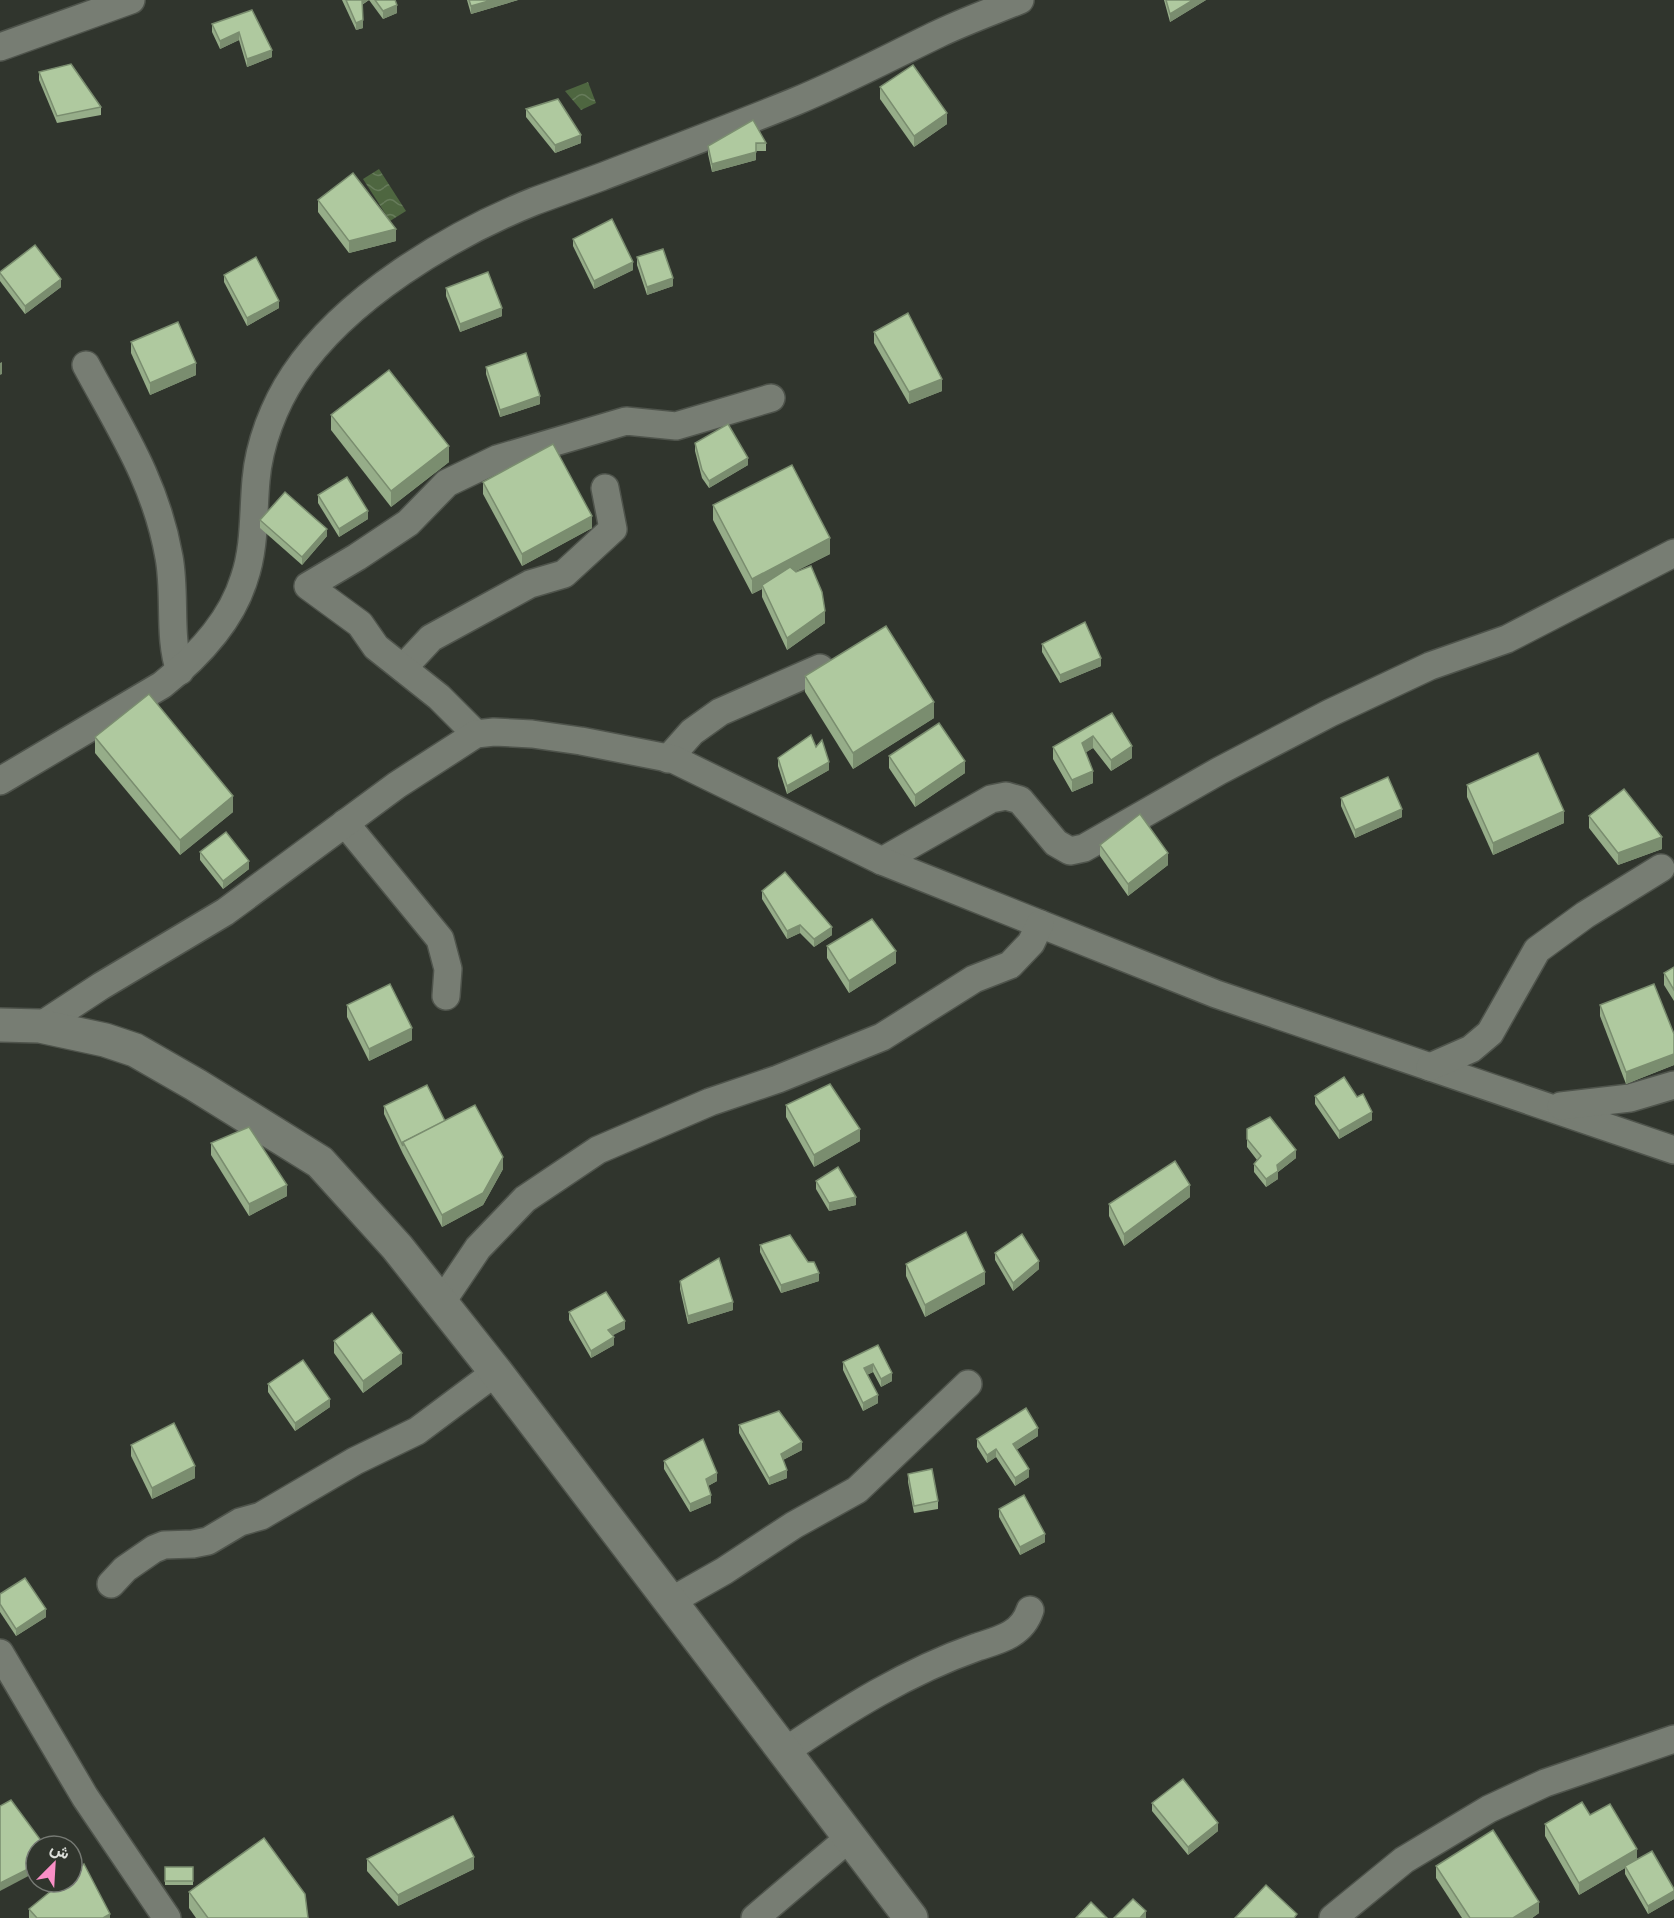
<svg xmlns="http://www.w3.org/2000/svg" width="1674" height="1918" font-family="'Sofia Sans Condensed',Vazirmatn,sans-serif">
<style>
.water{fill:url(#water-waves)}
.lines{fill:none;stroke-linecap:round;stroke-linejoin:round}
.minor-casing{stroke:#4f544c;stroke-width:30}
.tertiary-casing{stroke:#4f544c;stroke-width:36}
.minor{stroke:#777d73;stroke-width:27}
.tertiary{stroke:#777d73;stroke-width:33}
.wall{fill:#96ad89}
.shaded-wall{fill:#7a8d6f}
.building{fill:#afc99f;stroke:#7a8d6f;stroke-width:1.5}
</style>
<defs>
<pattern id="water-waves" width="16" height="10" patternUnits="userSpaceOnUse" patternTransform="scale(1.5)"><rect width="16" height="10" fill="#4e6640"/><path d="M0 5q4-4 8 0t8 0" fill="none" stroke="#677c5b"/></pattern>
</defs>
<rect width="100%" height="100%" fill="#30352d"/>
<!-- water -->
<g class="water">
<path d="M588 82 596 103 581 110 565 91Z"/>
<path d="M379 169 406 211 390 221 363 179Z"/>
</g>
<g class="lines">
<defs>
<g id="minor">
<path d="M0 47 131 0"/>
<path d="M86 365C121 430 156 483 169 557 176 594 168 638 180 671"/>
<path d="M403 668 431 638 530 584 564 574 613 529 605 488"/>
<path d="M476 734 439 697 376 647 360 624 308 586 357 557 408 523 447 483 497 459 626 421 676 426 771 398"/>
<path d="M668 759 692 732 720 712 820 668"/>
<path d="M0 781 162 685C196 658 231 622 244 579 255 548 253 513 256 480 259 444 274 405 294 375 345 298 450 235 535 201 557 193 579 185 601 177 666 152 730 128 794 102 843 82 890 57 938 34 965 21 993 11 1020 0"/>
<path d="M345 823 440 939 448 969 446 996"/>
<path d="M882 861 991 799 1006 796 1020 800 1056 843 1070 851 1084 848 1219 771 1330 713 1430 666 1507 639 1674 553"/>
<path d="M40 1026 101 986 225 912 397 785 476 734 494 732 532 734 581 741 673 759 882 861 1216 994 1674 1150"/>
<path d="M1430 1067 1471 1049 1490 1033 1537 950 1585 915 1661 868"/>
<path d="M1561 1106 1630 1098 1674 1085"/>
<path d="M441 1303 478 1248 525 1199 598 1150 710 1102 778 1079 882 1037 974 979 1010 965 1031 943 1040 924"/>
<path d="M111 1584 125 1569 154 1549 164 1545 193 1544 208 1541 240 1522 261 1516 355 1461 417 1431 496 1372"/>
<path d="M671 1601 724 1571 794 1525 857 1490 968 1384"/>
<path d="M0 1653 85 1797 167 1918"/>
<path d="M784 1752C846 1710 906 1672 977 1647 999 1640 1022 1635 1030 1610"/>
<path d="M755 1918 849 1838"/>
<path d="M1333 1918 1404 1860 1489 1809 1545 1783 1674 1739"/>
</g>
<path id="tertiary" d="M0 1025 40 1026 105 1040 135 1050 196 1085 320 1162 397 1247 496 1372 911 1918"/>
</defs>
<!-- minor casing -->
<use href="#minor" class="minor-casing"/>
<!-- tertiary casing -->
<use href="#tertiary" class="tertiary-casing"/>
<!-- minor -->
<use href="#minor" class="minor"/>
<!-- tertiary -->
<use href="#tertiary" class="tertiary"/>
</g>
<!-- wall -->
<g class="wall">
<path d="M342 0H369L362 5 363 28 356 30Z"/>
<path d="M369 0H395L397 13 383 19Z"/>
<path d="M467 0H518L471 14Z"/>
<path d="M1164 0H1206L1170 22Z"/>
<path d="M252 10 272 57 247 67 239 40 220 49 212 32V24Z"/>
<path d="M39 72 101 107V115L57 123 39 80Z"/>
<path d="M880 87 947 124 914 147 880 99Z"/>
<path d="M526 109 581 143 555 153 526 117Z"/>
<path d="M766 143V151H756V160L712 172 708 154V146Z"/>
<path d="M318 200 396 241 349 253 318 212Z"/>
<path d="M573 239 633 270 594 289 573 246Z"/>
<path d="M637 257 673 286 647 295 637 265Z"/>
<path d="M0 272 61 287 25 314 0 281Z"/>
<path d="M224 275 279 308 247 326 224 282Z"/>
<path d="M446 288 502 316 460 332 446 296Z"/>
<path d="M874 332 942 391 909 404 874 343Z"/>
<path d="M131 342 196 375 150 395 131 353Z"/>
<path d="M486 367 540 404 500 417 486 374Z"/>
<path d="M331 415 449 462 391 507 331 430Z"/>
<path d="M695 443 748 465 709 488 702 478 695 451Z"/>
<path d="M483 482 592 528 522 566 483 494Z"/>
<path d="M318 495 368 519 339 537 318 503Z"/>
<path d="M713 505 830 554 796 571 825 623 787 650 762 597V589L752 594 713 520Z"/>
<path d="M260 520 327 536 302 565 260 528Z"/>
<path d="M1042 644 1101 666 1060 683 1042 652Z"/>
<path d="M805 676 934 718 853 769 805 692Z"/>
<path d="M1112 713 1132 758 1111 771 1093 748 1086 752 1093 783 1072 792 1053 759V747Z"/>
<path d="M95 737 233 812 180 855 95 753Z"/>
<path d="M816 747 829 770 787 794 778 766V758Z"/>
<path d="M889 756 965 773 915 807 889 768Z"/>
<path d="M1467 785 1564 823 1493 855 1467 797Z"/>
<path d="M1341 798 1402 817 1355 838 1341 806Z"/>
<path d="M1589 816 1662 849 1618 865 1589 828Z"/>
<path d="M1100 845 1168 865 1128 896 1100 856Z"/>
<path d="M200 852 249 869 223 889 200 860Z"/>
<path d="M762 891 832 935 814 947 800 933 787 939 762 899Z"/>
<path d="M827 946 896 963 849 993 827 958Z"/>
<path d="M1674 967V1001L1664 985V973Z"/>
<path d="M347 1005 412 1040 369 1061 347 1017Z"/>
<path d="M1600 1005 1674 1034V1065L1626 1084 1600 1016Z"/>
<path d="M1315 1096 1372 1120 1339 1139 1315 1104Z"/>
<path d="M786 1105 860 1141 814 1167 786 1117Z"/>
<path d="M384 1106 445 1121 503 1169 483 1205 442 1227 403 1154 384 1114Z"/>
<path d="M1247 1129 1296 1158 1278 1172V1179L1266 1187 1254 1172V1164L1257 1160 1247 1147Z"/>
<path d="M211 1143 287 1196 249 1216 211 1155Z"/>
<path d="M816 1181 856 1205 829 1211 816 1189Z"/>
<path d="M1190 1197 1124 1246 1109 1216V1204Z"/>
<path d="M760 1245 808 1262 819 1281 781 1293 760 1252Z"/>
<path d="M995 1253 1039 1269 1013 1291 995 1260Z"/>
<path d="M906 1264 985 1284 925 1317 906 1276Z"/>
<path d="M680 1281 733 1310 688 1324 680 1289Z"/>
<path d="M569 1312 625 1329 612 1335 614 1345 591 1358 569 1320Z"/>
<path d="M334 1341 402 1364 363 1393 334 1353Z"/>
<path d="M878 1345 892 1381 881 1387 873 1372 867 1375 878 1403 863 1411 843 1370V1362Z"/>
<path d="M268 1384 330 1407 295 1431 268 1392Z"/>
<path d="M739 1425 802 1450 783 1460 787 1478 769 1485 739 1433Z"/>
<path d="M1038 1436 1016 1450 1029 1477 1015 1486 996 1457 987 1463 977 1447V1439Z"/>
<path d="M131 1445 195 1478 152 1499 131 1456Z"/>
<path d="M664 1461 717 1481 708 1486 711 1503 690 1512 664 1469Z"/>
<path d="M908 1474 938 1501V1509L914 1513 908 1482Z"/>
<path d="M999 1509 1045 1542 1020 1555 999 1517Z"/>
<path d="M0 1594 46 1617 16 1636 0 1612Z"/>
<path d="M1152 1803 1218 1831 1188 1855 1152 1811Z"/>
<path d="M1590 1815 1637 1860 1674 1891V1899L1648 1914 1625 1874V1868L1579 1895 1545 1836V1824Z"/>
<path d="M367 1859 474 1869 398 1906 367 1871Z"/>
<path d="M1436 1866 1539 1913 1532 1918H1462L1436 1878Z"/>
<rect x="165" y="1867" width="28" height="18"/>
<path d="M189 1892 308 1918H196L189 1908Z"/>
<path d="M29 1909 110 1918H29Z"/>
</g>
<!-- shaded-wall -->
<g class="shaded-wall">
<path d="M361 0H369L361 5Z"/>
<path d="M492 0H518L471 14V6Z"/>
<path d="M1193 0H1206L1170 22V14Z"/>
<path d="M397 5V13L383 19V11Z"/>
<path d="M363 20V28L356 30V23Z"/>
<path d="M239 32V40L220 49V41Z"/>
<path d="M272 50V57L247 67V59Z"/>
<path d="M947 113V124L914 147V136Z"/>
<path d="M581 135V143L555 153V145Z"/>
<path d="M756 152V160L712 172V164Z"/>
<path d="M396 229V241L349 253V241Z"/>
<path d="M633 262V270L594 289V281Z"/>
<path d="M673 278V286L647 295V287Z"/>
<path d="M61 279V287L25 314V306Z"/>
<path d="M279 301V308L247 326V318Z"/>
<path d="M502 308V316L460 332V324Z"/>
<path d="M2 362V374L0 375V363Z"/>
<path d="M196 363V375L150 395V383Z"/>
<path d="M942 379V391L909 404V392Z"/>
<path d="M540 396V404L500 417V410Z"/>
<path d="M449 446V462L391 507V491Z"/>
<path d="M748 458V465L709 488V481Z"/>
<path d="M368 511V519L339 537V529Z"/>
<path d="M592 516V528L522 566V554Z"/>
<path d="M327 529V536L302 565V557Z"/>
<path d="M830 538V554L763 588 762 585V589L752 594V579Z"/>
<path d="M825 611V623L787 650V638Z"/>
<path d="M1101 658V666L1060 683V675Z"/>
<path d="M934 702V718L853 769V753Z"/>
<path d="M1093 736V748L1082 755V743Z"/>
<path d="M1132 746V758L1111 771V760Z"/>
<path d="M965 761V773L915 807V795Z"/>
<path d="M829 762V770L787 794V786Z"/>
<path d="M1093 771V783L1072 792V780Z"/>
<path d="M233 796V812L180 855V840Z"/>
<path d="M1402 809V817L1355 838V830Z"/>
<path d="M1564 811V823L1493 855V843Z"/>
<path d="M1662 837V849L1618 865V853Z"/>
<path d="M1168 853V865L1128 896V884Z"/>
<path d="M249 861V869L223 889V881Z"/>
<path d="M800 925V933L787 939V931Z"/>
<path d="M832 927V935L814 947V939Z"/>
<path d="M896 951V963L849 993V981Z"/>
<path d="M412 1028V1040L369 1061V1049Z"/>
<path d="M1674 1054V1065L1626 1084V1072Z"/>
<path d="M1372 1112V1120L1339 1139V1131Z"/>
<path d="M860 1129V1141L814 1167V1155Z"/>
<path d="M1296 1150V1158L1278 1172V1179L1266 1187V1179L1277 1165Z"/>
<path d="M503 1157V1169L483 1205 442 1227V1215Z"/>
<path d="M287 1185V1196L249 1216V1204Z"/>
<path d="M1190 1185V1197L1124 1246V1234Z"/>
<path d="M856 1197V1205L829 1211V1203Z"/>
<path d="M1039 1261V1269L1013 1291V1283Z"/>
<path d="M985 1272V1284L925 1317V1305Z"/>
<path d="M819 1273V1281L781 1293V1285Z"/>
<path d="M733 1302V1310L688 1324V1316Z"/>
<path d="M625 1321V1329L608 1338V1330Z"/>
<path d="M614 1337V1345L591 1358V1351Z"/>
<path d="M402 1353V1364L363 1393V1381Z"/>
<path d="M873 1364V1372L864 1376V1368Z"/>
<path d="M892 1373V1381L881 1387V1379Z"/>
<path d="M878 1395V1403L863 1411V1403Z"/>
<path d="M330 1399V1407L295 1431V1423Z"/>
<path d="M1038 1428V1436L1013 1452V1444Z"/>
<path d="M802 1442V1450L781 1461V1454Z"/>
<path d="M996 1449V1457L987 1463V1455Z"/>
<path d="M195 1466V1478L152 1499V1488Z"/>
<path d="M1029 1469V1477L1015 1486V1478Z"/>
<path d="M787 1470V1478L769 1485V1478Z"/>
<path d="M717 1473V1481L706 1487V1479Z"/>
<path d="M711 1495V1503L690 1512V1504Z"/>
<path d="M1045 1534V1542L1020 1555V1547Z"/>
<path d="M46 1609V1617L16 1636V1629Z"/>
<path d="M1218 1823V1831L1188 1855V1847Z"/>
<path d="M1637 1849V1861L1579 1895V1883Z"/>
<path d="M474 1857V1869L398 1906V1895Z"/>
<path d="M36 1865V1872L0 1891V1883Z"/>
<path d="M1674 1891V1899L1648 1914V1906Z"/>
<path d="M1539 1902V1913L1532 1918H1513Z"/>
<path d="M1146 1911V1918H1140Z"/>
<path d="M110 1914V1918H103Z"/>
</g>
<!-- building -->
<g class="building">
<path d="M346 0H362L363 20 356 23Z"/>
<path d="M375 0H395L397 5 383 11Z"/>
<path d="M469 0H492L471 6Z"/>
<path d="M1166 0H1193L1170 14Z"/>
<path d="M252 10 272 50 247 59 239 32 220 41 212 24Z"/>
<path d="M71 64 101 107 57 116 39 72Z"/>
<path d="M913 65 947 113 914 136 880 87Z"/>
<path d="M558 99 581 135 555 145 526 109Z"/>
<path d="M753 120 766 143H756V152L712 164 708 146Z"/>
<path d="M353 173 396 229 349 241 318 200Z"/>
<path d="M612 219 633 262 594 281 573 239Z"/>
<path d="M35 245 61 279 25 306 0 273V272Z"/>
<path d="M663 249 673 278 647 287 637 257Z"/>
<path d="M256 257 279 301 247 318 224 275Z"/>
<path d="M488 272 502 308 460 324 446 288Z"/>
<path d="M908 313 942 379 909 392 874 332Z"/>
<path d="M178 322 196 363 150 383 131 342Z"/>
<path d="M526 353 540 396 500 410 486 367Z"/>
<path d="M389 370 449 446 391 491 331 415Z"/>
<path d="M728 424 748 458 709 481 702 470 695 443Z"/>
<path d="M553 444 592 516 522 554 483 482Z"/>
<path d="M792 465 830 538 752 579 713 505Z"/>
<path d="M347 477 368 511 339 529 318 495Z"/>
<path d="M285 492 327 529 302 557 260 520Z"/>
<path d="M811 566 822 592 825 611 787 638 762 585 790 567 796 572Z"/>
<path d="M1085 622 1101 658 1060 675 1042 644Z"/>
<path d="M886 626 934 702 853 753 805 676Z"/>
<path d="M149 694 233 796 180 840 95 737Z"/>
<path d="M1112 713 1132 746 1111 760 1093 736 1082 743 1093 771 1072 780 1053 747Z"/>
<path d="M939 723 965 761 915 795 889 756Z"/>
<path d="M811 735 816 747 822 740 829 762 787 786 778 758Z"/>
<path d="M1538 753 1564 811 1493 843 1467 785Z"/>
<path d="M1388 777 1402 809 1355 830 1341 798Z"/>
<path d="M1624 789 1662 837 1618 853 1589 816Z"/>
<path d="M1140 814 1168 853 1128 884 1100 845Z"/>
<path d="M226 832 249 861 223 881 200 852Z"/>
<path d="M785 872 832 927 814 939 800 925 787 931 762 891Z"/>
<path d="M872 919 896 951 849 981 827 946Z"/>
<path d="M1674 967V990L1664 973Z"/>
<path d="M390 984 412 1028 369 1049 347 1005Z"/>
<path d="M1654 984 1674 1034V1054L1626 1072 1600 1005Z"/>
<path d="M1344 1077 1357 1097 1363 1094 1372 1112 1339 1131 1315 1096Z"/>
<path d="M830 1084 860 1129 814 1155 786 1105Z"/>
<path d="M427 1085 445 1121 403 1142V1146L384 1106Z"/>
<path d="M475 1105 503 1157 483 1193 442 1215 403 1142Z"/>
<path d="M1270 1117 1296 1150 1277 1165 1278 1171 1266 1179 1254 1164 1261 1156 1247 1139V1129Z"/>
<path d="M249 1127 287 1185 249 1204 211 1143Z"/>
<path d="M1175 1161 1190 1185 1124 1234 1109 1204Z"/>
<path d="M838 1167 856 1197 829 1203 816 1181Z"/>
<path d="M966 1232 985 1272 925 1305 906 1264Z"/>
<path d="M1022 1234 1039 1261 1013 1283 995 1253Z"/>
<path d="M790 1235 808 1262H814L819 1273 781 1285 760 1245Z"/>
<path d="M719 1258 733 1302 688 1316 680 1281Z"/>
<path d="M606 1292 625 1321 608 1330 614 1337 591 1351 569 1312Z"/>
<path d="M372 1313 402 1353 363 1381 334 1341Z"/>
<path d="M878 1345 892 1373 881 1379 873 1364 864 1368 878 1395 863 1403 843 1362Z"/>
<path d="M303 1360 330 1399 295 1423 268 1384Z"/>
<path d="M1026 1408 1038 1428 1013 1444 1029 1469 1015 1478 996 1449 987 1455 977 1439Z"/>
<path d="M779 1411 802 1442 781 1454 787 1470 769 1478 739 1425Z"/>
<path d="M174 1423 195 1466 152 1488 131 1445Z"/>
<path d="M703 1439 717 1473 706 1479 711 1495 690 1504 664 1461Z"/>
<path d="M932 1469 938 1501 914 1506 908 1474Z"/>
<path d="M1024 1495 1045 1534 1020 1547 999 1509Z"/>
<path d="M25 1578 46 1609 16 1629 0 1604V1594Z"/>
<path d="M1183 1779 1218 1823 1188 1847 1152 1803Z"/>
<path d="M11 1800 45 1846H36V1865L0 1883V1806Z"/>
<path d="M1582 1802 1590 1815 1610 1804 1637 1849 1579 1883 1545 1824Z"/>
<path d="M453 1816 474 1857 398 1895 367 1859Z"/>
<path d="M1493 1830 1539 1902 1513 1918H1470L1436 1866Z"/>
<path d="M264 1838 305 1894 308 1918H208L189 1892Z"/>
<path d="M1652 1851 1674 1889V1891L1648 1906 1625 1866Z"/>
<path d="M84 1864 110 1914 103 1918H37L29 1909 62 1882H72V1874Z"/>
<rect x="165" y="1867" width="28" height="14"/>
<path d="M1266 1885 1297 1914 1294 1918H1235Z"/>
<path d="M1133 1899 1146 1911 1140 1918H1114Z"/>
<path d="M1091 1902 1107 1918H1076Z"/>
</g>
<!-- north arrow -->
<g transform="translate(54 1864) rotate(24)"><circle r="28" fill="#30352d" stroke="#757973" stroke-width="1.5"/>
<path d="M0-4.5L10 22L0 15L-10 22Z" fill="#fa8fc7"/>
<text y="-9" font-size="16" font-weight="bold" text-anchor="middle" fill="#dde0db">ش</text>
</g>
</svg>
